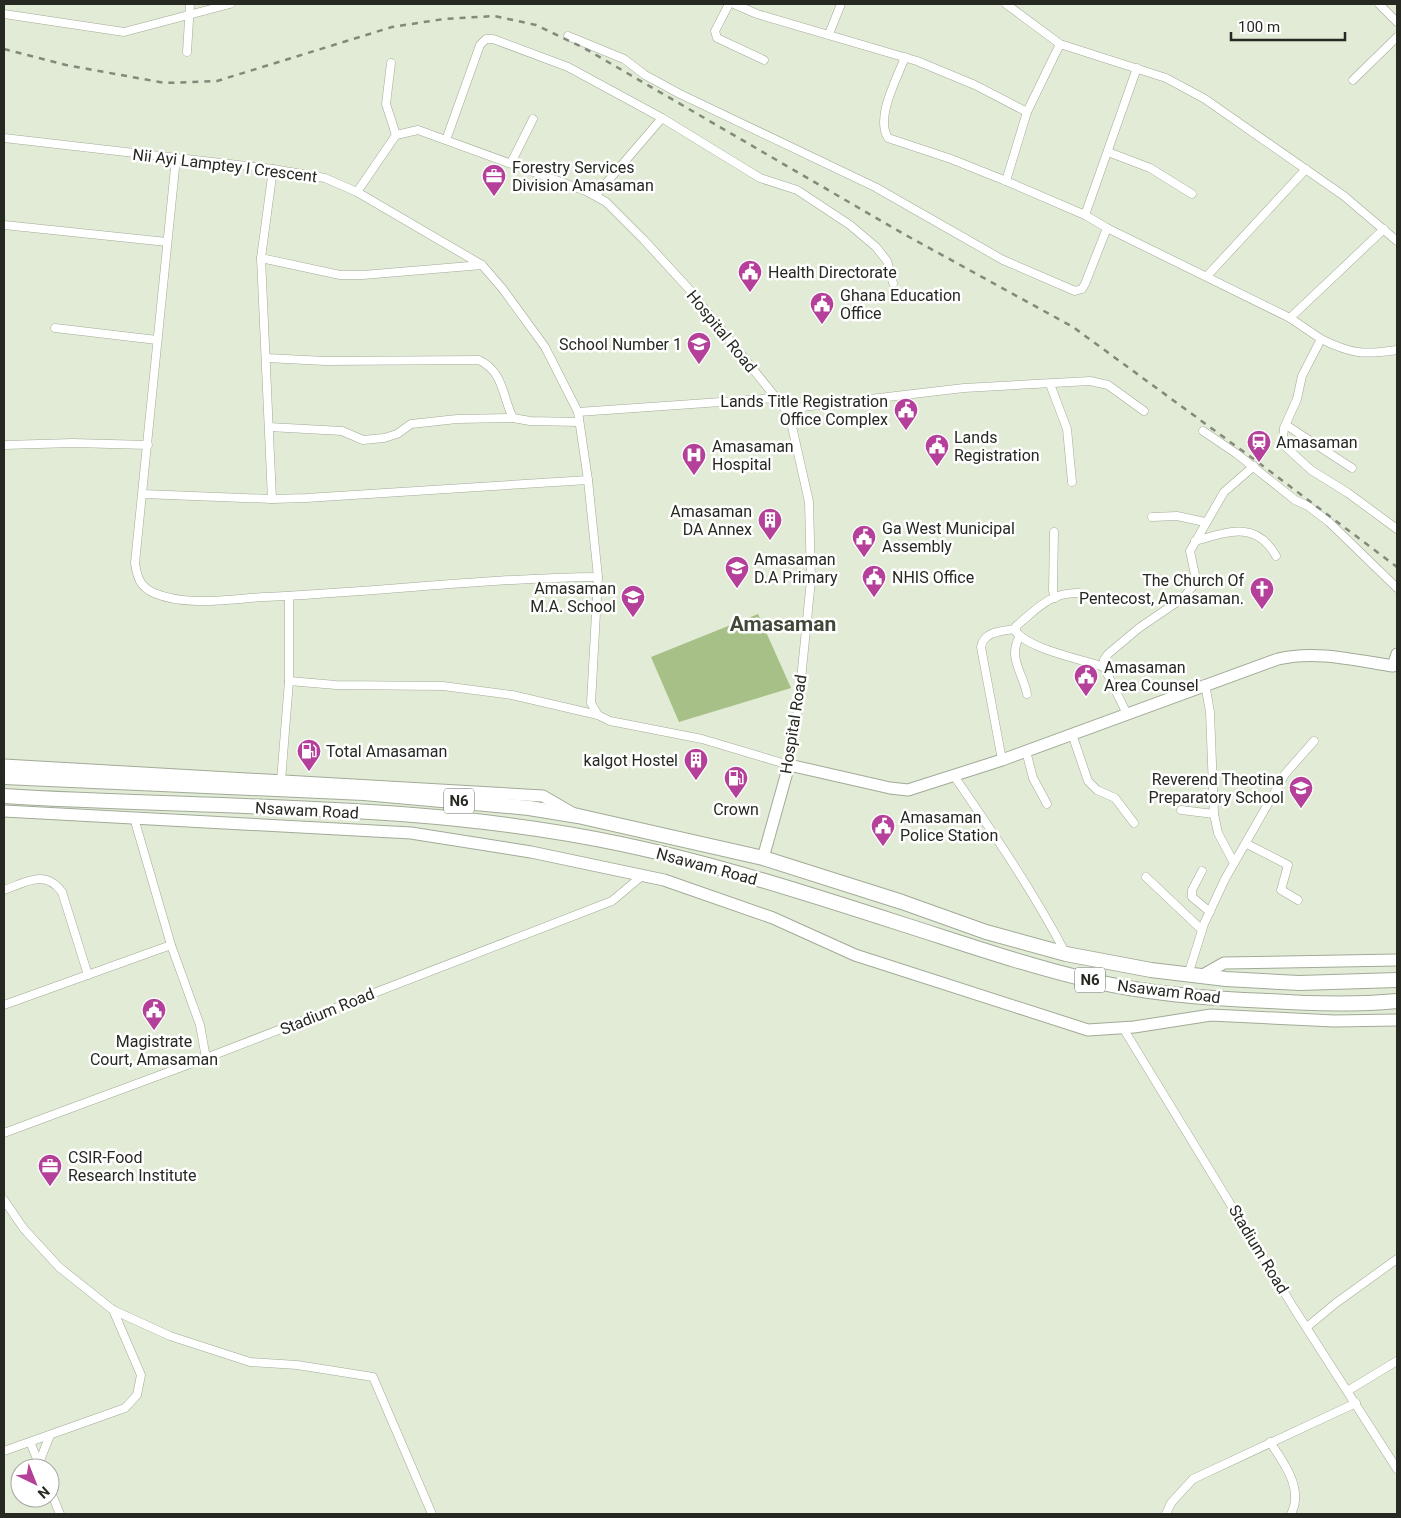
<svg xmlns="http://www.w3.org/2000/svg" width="1401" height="1518" font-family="Roboto,sans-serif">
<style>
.grass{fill:#a6c087}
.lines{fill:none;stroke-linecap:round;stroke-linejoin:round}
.street-casing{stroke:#a1ab97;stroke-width:9}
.secondary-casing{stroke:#a1ab97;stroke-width:13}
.highway-casing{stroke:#a1ab97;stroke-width:16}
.street{stroke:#fff;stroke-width:8}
.secondary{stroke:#fff;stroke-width:11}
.highway{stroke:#fff;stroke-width:14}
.rail{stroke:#838a7b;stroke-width:2.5;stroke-dasharray:6 6;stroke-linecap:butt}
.labels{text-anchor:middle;stroke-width:5;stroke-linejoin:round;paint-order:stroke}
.shield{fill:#fff;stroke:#676964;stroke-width:1}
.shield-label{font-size:15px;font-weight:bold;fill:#262921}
.street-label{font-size:16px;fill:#262921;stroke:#fff}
.poi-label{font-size:16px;fill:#262921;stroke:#fff;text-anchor:start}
.district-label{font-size:21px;font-weight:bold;fill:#404837;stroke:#fff}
</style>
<rect width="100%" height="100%" fill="#e1ebd5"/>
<!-- grass -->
<path class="grass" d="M758 614 791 688 679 722 651 657Z"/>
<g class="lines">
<defs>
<g id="street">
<path d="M729 4 715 31 717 38 764 60"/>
<path d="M734 4 757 14 917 61 975 85 1027 112"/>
<path d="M1006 4 1060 44 1166 78 1205 99 1344 196 1397 241"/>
<path d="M1379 4 1397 22"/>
<path d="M4 14 124 32 230 4"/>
<path d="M829 34 841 4"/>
<path d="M568 36 624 59 645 75 680 94 875 187 1003 260 1075 291 1082 289 1085 284 1107 228"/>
<path d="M187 52 190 4"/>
<path d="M905 57C897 79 875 117 888 138L951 159 1006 181 1085 215 1107 228 1290 318 1321 339 1302 376 1297 399 1284 428 1283 439 1287 448 1311 470 1348 493 1397 529"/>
<path d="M391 63 386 104 396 135"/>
<path d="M1353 80 1397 37"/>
<path d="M4 138 273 169 325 178 357 192 482 265 502 288 545 347 578 412 588 480 598 577 591 703 598 715"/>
<path d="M446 140 480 45 486 39H493L568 67 662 118"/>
<path d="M1108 152 1150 168 1192 194"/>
<path d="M176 158 135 563C137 577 140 587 154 593 187 607 230 599 264 597 375 592 486 578 598 577"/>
<path d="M511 163 533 119"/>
<path d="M1006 181 1027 112 1060 44"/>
<path d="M596 195 662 118 760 178 797 190 850 225 876 247 887 261 893 283"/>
<path d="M1085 215 1137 68"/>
<path d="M4 225 167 242"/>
<path d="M261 258 340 275H363L482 265"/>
<path d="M1207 276 1306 169"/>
<path d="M1290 318 1384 229"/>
<path d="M55 328 157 340"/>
<path d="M1321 339C1351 354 1364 355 1397 350"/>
<path d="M266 358 325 361 479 360C504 372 502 396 513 418L530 421 579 422"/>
<path d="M1050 384 1067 429 1072 482"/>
<path d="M785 409 964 388 1090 381 1108 385 1144 411"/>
<path d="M578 412 777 398"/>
<path d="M1286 425 1352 468"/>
<path d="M269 427 342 431 363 440 384 438 397 434 411 424 457 419 513 418"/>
<path d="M1203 431 1237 454 1295 500 1308 506 1329 522 1397 588"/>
<path d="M4 445 73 443 148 445"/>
<path d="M143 494 272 499 306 498 588 480"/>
<path d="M272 499 261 258 273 169"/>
<path d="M1152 517 1177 516 1205 522"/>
<path d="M1054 532 1053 591 1055 598"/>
<path d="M1195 541C1227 532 1256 520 1276 556"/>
<path d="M1079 593C1050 592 1036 610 1016 626V632C1032 650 1080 659 1104 667"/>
<path d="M1020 636C1007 657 1023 673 1027 694"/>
<path d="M289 681 336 685 443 686 512 695 598 715 610 721 702 739 789 765 798 709 811 580 809 502 791 422 785 409 688 288 644 240 606 202 586 191 418 130 396 135 357 192"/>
<path d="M1205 684 1210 712 1214 814 1218 833 1234 863"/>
<path d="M1127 714 1104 667V660L1108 654 1139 628 1183 598 1193 586 1195 575 1190 551 1224 492 1254 466"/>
<path d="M1072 734 1088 781 1097 790 1115 798 1134 823"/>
<path d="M1026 751 1033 778 1047 804"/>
<path d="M1002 760 981 647C984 631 1002 631 1015 629"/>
<path d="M954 776C994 834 1033 891 1066 954"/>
<path d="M281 781 289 681V596"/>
<path d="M1181 810 1214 814"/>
<path d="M134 818 171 945 200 1025 206 1058"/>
<path d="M1247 844 1288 865 1281 890 1298 900"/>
<path d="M1202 871 1192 890V897L1210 912"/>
<path d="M1146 877 1202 930"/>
<path d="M4 890C27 882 45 869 62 892L88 975"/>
<path d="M1188 975 1204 924 1225 879 1285 774 1314 741"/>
<path d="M4 1005 171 945"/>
<path d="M1123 1028 1295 1310 1397 1469"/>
<path d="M4 1133 206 1058 612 901 643 875"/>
<path d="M4 1200 24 1229 59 1267 113 1310 170 1336 250 1362 297 1365 373 1377 432 1514"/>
<path d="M1307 1327 1336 1303 1397 1259"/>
<path d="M1349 1390 1397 1361"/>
<path d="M30 1442 40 1466"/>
<path d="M1270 1442C1284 1463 1304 1489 1291 1514"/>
<path d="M4 1451 125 1408 137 1395 141 1375 113 1310"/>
<path d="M39 1463 50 1435"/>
<path d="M50 1490 60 1514"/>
<path d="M1166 1514 1171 1503 1193 1479 1356 1403"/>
</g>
<g id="secondary">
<path d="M4 765 543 796 574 814"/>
<path d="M4 811 411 833 531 852 664 880 773 918 855 955 1088 1030 1134 1027 1211 1015 1334 1021 1397 1020"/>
<path d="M763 858 789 765 890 788 908 790 1002 760 1278 659C1316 650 1354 660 1393 666L1397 654"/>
<path d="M1201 976 1224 963 1397 960"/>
</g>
<g id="highway">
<path d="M4 777 364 793 529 808 578 816 763 858 902 902 986 932 1066 954 1151 970 1226 979 1299 983 1397 980"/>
<path d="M4 796C209 809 419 801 621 844 716 864 809 894 902 924 965 944 1028 966 1093 981 1150 994 1210 999 1269 1001 1312 1004 1354 1005 1397 1001"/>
</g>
</defs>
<!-- street casing -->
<use href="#street" class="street-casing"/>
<!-- secondary casing -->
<use href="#secondary" class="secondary-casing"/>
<!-- highway casing -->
<use href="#highway" class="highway-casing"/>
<!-- street -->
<use href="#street" class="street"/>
<!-- secondary -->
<use href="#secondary" class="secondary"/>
<!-- highway -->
<use href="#highway" class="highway"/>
<!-- rail -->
<path class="rail" d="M4 49 66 65 165 83 217 81 392 27 444 19 494 16 536 25 584 48 902 233 1073 327 1259 463 1397 567"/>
</g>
<!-- icons -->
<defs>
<symbol id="office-pin" viewBox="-11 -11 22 30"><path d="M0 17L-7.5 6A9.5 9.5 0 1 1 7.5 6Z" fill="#b44099" stroke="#fff"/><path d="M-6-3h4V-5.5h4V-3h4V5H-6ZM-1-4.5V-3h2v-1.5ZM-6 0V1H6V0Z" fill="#fff"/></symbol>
<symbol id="civic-pin" viewBox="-11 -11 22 30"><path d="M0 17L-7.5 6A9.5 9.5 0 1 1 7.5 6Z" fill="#b44099" stroke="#fff"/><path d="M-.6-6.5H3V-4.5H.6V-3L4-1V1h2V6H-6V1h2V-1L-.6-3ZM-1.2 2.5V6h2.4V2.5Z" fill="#fff"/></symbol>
<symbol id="school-pin" viewBox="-11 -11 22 30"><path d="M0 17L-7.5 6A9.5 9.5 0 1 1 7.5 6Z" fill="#b44099" stroke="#fff"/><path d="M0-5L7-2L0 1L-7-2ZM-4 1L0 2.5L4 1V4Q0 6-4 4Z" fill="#fff"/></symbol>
<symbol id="station-pin" viewBox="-11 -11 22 30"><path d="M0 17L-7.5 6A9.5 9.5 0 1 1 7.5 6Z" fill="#b44099" stroke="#fff"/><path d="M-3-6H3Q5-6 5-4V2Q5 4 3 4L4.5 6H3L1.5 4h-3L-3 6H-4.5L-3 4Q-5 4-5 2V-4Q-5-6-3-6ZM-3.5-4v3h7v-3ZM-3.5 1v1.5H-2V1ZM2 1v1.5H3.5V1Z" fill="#fff"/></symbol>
<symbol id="hospital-pin" viewBox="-11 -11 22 30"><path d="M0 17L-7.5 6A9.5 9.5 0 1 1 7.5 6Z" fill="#b44099" stroke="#fff"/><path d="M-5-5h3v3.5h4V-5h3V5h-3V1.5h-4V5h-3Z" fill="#fff"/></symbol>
<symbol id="building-pin" viewBox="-11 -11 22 30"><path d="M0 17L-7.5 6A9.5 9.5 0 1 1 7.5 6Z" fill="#b44099" stroke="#fff"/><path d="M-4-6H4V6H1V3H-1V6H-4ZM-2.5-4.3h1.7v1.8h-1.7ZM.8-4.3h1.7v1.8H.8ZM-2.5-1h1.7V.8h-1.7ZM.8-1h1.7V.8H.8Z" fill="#fff"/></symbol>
<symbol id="church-pin" viewBox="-11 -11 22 30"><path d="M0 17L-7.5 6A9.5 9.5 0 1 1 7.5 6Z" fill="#b44099" stroke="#fff"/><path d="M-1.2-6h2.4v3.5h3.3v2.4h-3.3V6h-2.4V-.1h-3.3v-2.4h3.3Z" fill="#fff"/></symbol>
<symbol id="fuel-pin" viewBox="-11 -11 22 30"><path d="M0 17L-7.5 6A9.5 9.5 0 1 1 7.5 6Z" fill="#b44099" stroke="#fff"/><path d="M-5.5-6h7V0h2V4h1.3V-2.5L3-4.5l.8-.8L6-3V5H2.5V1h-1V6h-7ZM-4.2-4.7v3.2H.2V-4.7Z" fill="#fff"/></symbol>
</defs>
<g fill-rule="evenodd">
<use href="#office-pin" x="480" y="162" width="28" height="38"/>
<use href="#civic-pin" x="736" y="258" width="28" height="38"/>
<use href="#civic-pin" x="808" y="290" width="28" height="38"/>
<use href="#school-pin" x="685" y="330" width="28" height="38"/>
<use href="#civic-pin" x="892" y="396" width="28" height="38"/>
<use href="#station-pin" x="1245" y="428" width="28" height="38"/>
<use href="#civic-pin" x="923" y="432" width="28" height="38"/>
<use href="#hospital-pin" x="680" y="441" width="28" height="38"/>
<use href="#building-pin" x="756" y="506" width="28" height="38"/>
<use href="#civic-pin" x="850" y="523" width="28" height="38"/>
<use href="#school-pin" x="723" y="554" width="28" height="38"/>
<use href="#civic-pin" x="860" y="563" width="28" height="38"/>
<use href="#church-pin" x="1248" y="575" width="28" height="38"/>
<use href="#school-pin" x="619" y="583" width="28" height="38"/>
<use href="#civic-pin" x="1072" y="662" width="28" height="38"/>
<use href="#fuel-pin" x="295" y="737" width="28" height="38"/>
<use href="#building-pin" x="682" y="746" width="28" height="38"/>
<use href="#fuel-pin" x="722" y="764" width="28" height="38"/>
<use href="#school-pin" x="1287" y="774" width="28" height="38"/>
<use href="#civic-pin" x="869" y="812" width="28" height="38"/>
<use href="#civic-pin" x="140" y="996" width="28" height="38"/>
<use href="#office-pin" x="36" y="1152" width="28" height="38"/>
</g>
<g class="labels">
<!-- shield labels -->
<g class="shield">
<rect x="444" y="788.5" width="30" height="25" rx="4"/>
<rect x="1075" y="967.5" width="30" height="25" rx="4"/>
</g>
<g class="shield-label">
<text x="459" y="806">N6</text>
<text x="1090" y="985">N6</text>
</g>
<!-- street labels -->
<g class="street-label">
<text transform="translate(225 165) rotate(7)" y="6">Nii Ayi Lamptey I Crescent</text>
<text transform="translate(722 331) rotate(51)" y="6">Hospital Road</text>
<text transform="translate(793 724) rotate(-81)" y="6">Hospital Road</text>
<text transform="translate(307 810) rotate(3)" y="6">Nsawam Road</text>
<text transform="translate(707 866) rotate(15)" y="6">Nsawam Road</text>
<text transform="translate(1169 991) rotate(7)" y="6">Nsawam Road</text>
<text transform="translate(327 1011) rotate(-22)" y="6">Stadium Road</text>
<text transform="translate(1259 1249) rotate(59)" y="6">Stadium Road</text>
</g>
<!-- poi labels -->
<g class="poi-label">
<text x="512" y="173">Forestry Services<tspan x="512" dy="18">Division Amasaman</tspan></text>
<text x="768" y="278">Health Directorate</text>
<text x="840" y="301">Ghana Education<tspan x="840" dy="18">Office</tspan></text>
<text x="682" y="350" text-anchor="end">School Number 1</text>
<text x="888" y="407" text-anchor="end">Lands Title Registration<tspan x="888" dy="18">Office Complex</tspan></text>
<text x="954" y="443">Lands<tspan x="954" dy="18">Registration</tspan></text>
<text x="1276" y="448">Amasaman</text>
<text x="712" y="452">Amasaman<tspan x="712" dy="18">Hospital</tspan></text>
<text x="752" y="517" text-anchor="end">Amasaman<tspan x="752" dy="18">DA Annex</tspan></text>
<text x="882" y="534">Ga West Municipal<tspan x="882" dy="18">Assembly</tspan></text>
<text x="754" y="565">Amasaman<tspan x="754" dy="18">D.A Primary</tspan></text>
<text x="892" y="583">NHIS Office</text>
<text x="1244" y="586" text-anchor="end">The Church Of<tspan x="1244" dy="18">Pentecost, Amasaman.</tspan></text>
<text x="616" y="594" text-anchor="end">Amasaman<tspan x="616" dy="18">M.A. School</tspan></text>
<text x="1104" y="673">Amasaman<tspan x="1104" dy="18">Area Counsel</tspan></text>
<text x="326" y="757">Total Amasaman</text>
<text x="678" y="766" text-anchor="end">kalgot Hostel</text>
<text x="1284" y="785" text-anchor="end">Reverend Theotina<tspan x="1284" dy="18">Preparatory School</tspan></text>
<text x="736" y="815" text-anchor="middle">Crown</text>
<text x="900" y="823">Amasaman<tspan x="900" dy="18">Police Station</tspan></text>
<text x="154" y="1047" text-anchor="middle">Magistrate<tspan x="154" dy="18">Court, Amasaman</tspan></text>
<text x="68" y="1163">CSIR-Food<tspan x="68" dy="18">Research Institute</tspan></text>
</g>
<!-- district labels -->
<g class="district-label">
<text x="783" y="631">Amasaman</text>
</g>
</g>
<!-- border -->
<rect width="1401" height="1518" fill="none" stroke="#262921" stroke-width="10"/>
<!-- north arrow -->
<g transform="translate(35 1483) rotate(137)"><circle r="24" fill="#ffffff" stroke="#a8a9a6"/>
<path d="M0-4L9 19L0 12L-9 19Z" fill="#b44099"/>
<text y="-8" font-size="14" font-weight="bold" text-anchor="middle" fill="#262921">N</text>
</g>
<!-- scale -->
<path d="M1231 32v8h114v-8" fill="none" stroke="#262921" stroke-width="2.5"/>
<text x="1238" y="32" font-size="15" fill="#262921" stroke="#ffffff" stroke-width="4" paint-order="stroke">100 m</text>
</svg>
